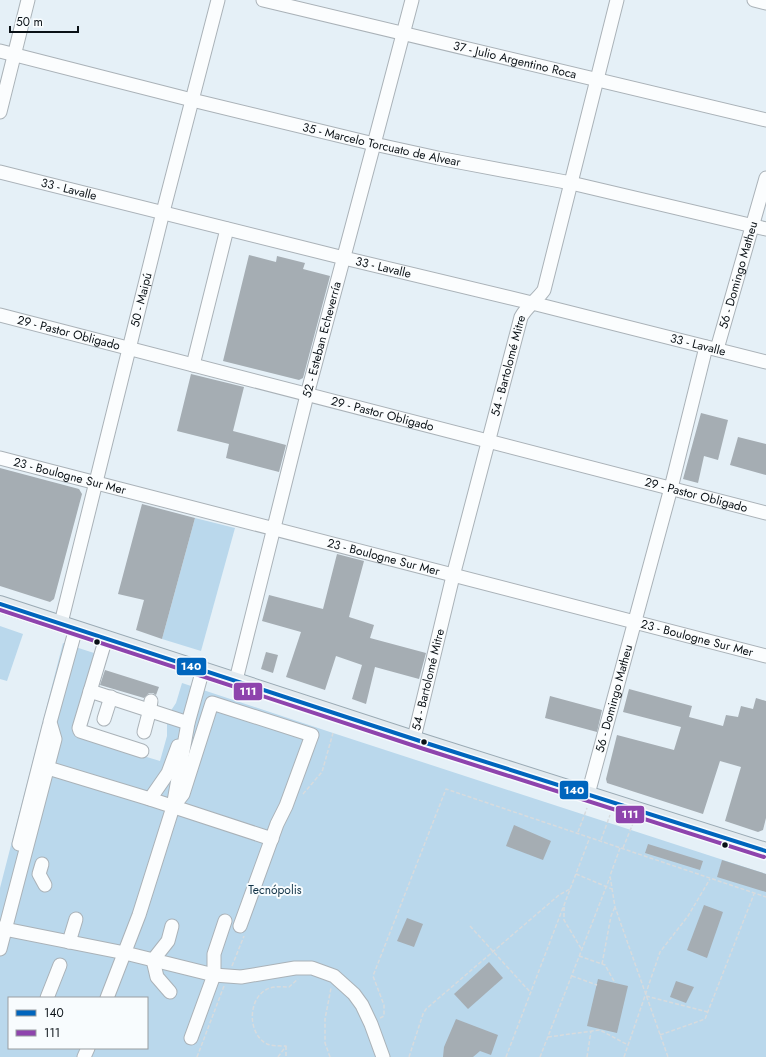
<svg xmlns="http://www.w3.org/2000/svg" width="766" height="1057" font-family="Jost,sans-serif">
<style>
.green{fill:#bad8ec;fill-rule:evenodd}
.building{fill:#a5adb3}
.lines{fill:none;stroke-linecap:round;stroke-linejoin:round}
.minor-casing{stroke:#aab2b8;stroke-width:15}
.major-casing{stroke:#9aaab4;stroke-width:18}
.path{stroke:#d7dbde;stroke-width:1.5;stroke-dasharray:4 2;stroke-linecap:butt}
.minor{stroke:#fbfdfe;stroke-width:13}
.major{stroke:#e2eaef;stroke-width:16}
.bus-1-casing{stroke:#f8fcfe;stroke-width:7}
.bus-2-casing{stroke:#f8fcfe;stroke-width:7}
.bus-1{stroke:#0065bd;stroke-width:4}
.bus-2{stroke:#8e44ad;stroke-width:4}
.bus-dot{fill:#0a1116;stroke:#f8fcfe;stroke-width:1.5}
.labels{text-anchor:middle;stroke-width:4;stroke-linejoin:round;paint-order:stroke}
.street-label{font-size:12px;fill:#0a1116;stroke:#f8fcfe}
.park-label{font-size:12px;fill:#123448;stroke:#f8fcfe}
.line-badge{stroke:#f8fcfe;stroke-width:1.5}
.badge-label{font-size:11px;text-anchor:middle;font-weight:bold;fill:#fff}
</style>
<rect width="100%" height="100%" fill="#e5f0f7"/>
<!-- green -->
<g class="green">
<path d="M195 518 235 528 201 651 162 639Z"/>
<path d="M0 626 23 634 7 681 0 679Z"/>
<path d="M63 643 94 653 74 735 160 761 167 736V720L170 712 176 703 182 683 333 733 766 874V1057H0V888ZM9 998H147V1048H9Z"/>
</g>
<!-- building -->
<g class="building">
<path d="M249 255 276 262 277 256 305 263 303 269 330 276 303 378 299 380 223 361Z"/>
<path d="M191 374 244 387 233 431 286 445 279 472 226 458 229 444 177 431Z"/>
<path d="M701 413 728 420 718 460 704 456 698 483 683 479Z"/>
<path d="M738 437 766 444V475L730 465Z"/>
<path d="M0 468 79 489 82 494 54 599 50 602 0 586Z"/>
<path d="M142 504 195 518 162 639 136 630 144 600 118 594Z"/>
<path d="M337 554 364 561 349 617 374 625 370 638 426 653 419 679 375 667 366 704 352 699 362 665 336 656 325 690 286 677 301 632 262 621 269 595 323 609Z"/>
<path d="M266 652 278 655 273 673 261 669Z"/>
<path d="M105 670 159 687 156 695 153 693H149L144 698 100 685Z"/>
<path d="M629 689 692 706 689 717 723 726 726 715 738 717 741 706 753 709 756 698 766 701V818L763 830 758 832 725 821 741 767 720 761 703 814 607 783 606 779 617 735 674 750 681 727 623 712Z"/>
<path d="M550 696 602 710 597 732 545 718Z"/>
<path d="M514 825 551 841 543 860 506 846Z"/>
<path d="M648 844 703 861 700 870 645 853Z"/>
<path d="M722 860 766 874V892L717 877Z"/>
<path d="M704 905 723 912 707 958 687 950Z"/>
<path d="M407 918 423 924 414 947 397 941Z"/>
<path d="M489 962 503 978 468 1009 454 994Z"/>
<path d="M598 979 628 986 617 1033 587 1026Z"/>
<path d="M676 981 694 987 686 1003 670 997Z"/>
<path d="M456 1019 498 1035 491 1055 480 1051 473 1057H443L444 1047Z"/>
</g>
<g class="lines">
<defs>
<g id="minor">
<path id="s1" d="M263 0 766 120"/>
<path d="M754 0 766 3"/>
<path id="s2" d="M0 51 192 100 374 144 438 158 571 183 766 229"/>
<path d="M0 112 28 0"/>
<path id="s3" d="M0 172 344 258 532 303 766 362"/>
<path id="s4" d="M0 315 766 513"/>
<path id="s5" d="M717 349 766 178"/>
<path d="M193 365 227 229"/>
<path id="s6" d="M0 458 766 656"/>
<path id="s7" d="M61 623 163 212 218 0"/>
<path d="M106 638 79 728 80 731 142 751"/>
<path id="s8" d="M236 680 307 395 374 144 412 0"/>
<path d="M90 691 188 723"/>
<path d="M104 719 111 697"/>
<path d="M144 732 149 713 151 701"/>
<path id="s9" d="M414 738 453 576 521 317C527 306 537 300 544 290L617 0"/>
<path d="M48 768 150 799 272 839"/>
<path id="s10" d="M588 794 671 488 706 347"/>
<path d="M150 799 168 773 178 746"/>
<path d="M173 807 183 794 212 703 312 735 286 806 277 824 240 926"/>
<path d="M19 844 49 726"/>
<path d="M42 864 39 874 45 885"/>
<path d="M0 928 125 953 214 975 241 977 295 968H312L334 976 354 994 362 1005 371 1024 383 1057"/>
<path d="M69 942 76 919"/>
<path d="M0 949 55 739 50 722 76 628"/>
<path d="M170 992 157 977 153 960 168 941 172 926"/>
<path d="M47 998 60 965"/>
<path d="M107 998 139 915 173 807 188 723 203 669"/>
<path d="M191 1038 214 975V954L225 921"/>
<path d="M84 1057 88 1048"/>
</g>
<path id="major" d="M0 604 426 743 766 851"/>
</defs>
<!-- minor casing -->
<use href="#minor" class="minor-casing"/>
<!-- major casing -->
<use href="#major" class="major-casing"/>
<!-- path -->
<g class="path">
<path d="M303 794 322 772 333 733"/>
<path d="M578 832 587 808"/>
<path d="M601 840 610 815"/>
<path d="M620 848 610 876 615 907 668 1057"/>
<path d="M623 848 634 821"/>
<path d="M576 874 612 889"/>
<path d="M564 907V920L582 950"/>
<path d="M470 926 531 993"/>
<path d="M579 956 605 965 615 983"/>
<path d="M602 964 611 916 615 907"/>
<path d="M232 966 244 936"/>
<path d="M572 976 597 985"/>
<path d="M646 996 708 1012"/>
<path d="M380 1018 384 1016V1005L373 976 446 789 766 897"/>
<path d="M660 1035 705 1019 754 894"/>
<path d="M548 1037 600 1030 628 1045"/>
<path d="M286 1046V1057"/>
<path d="M197 1057 224 986"/>
<path d="M278 1057 286 1046C281 1046 272 1046 267 1044 246 1033 248 995 270 988 276 986 283 987 289 987L298 979"/>
<path d="M330 1057 325 1043V1019L331 988"/>
<path d="M409 1057 423 1014 426 1009 559 895 570 889"/>
<path d="M506 1057 590 837"/>
<path d="M540 1057 610 877"/>
<path d="M587 1057 591 1031"/>
<path d="M624 1057 660 952 688 916 710 879"/>
</g>
<!-- minor -->
<use href="#minor" class="minor"/>
<!-- major -->
<use href="#major" class="major"/>
<defs>
<path id="bus-1" d="M0 604 426 743 766 851"/>
<path id="bus-2" d="M0 610 424 749 764 857"/>
</defs>
<!-- bus-1 casing -->
<use href="#bus-1" class="bus-1-casing"/>
<!-- bus-2 casing -->
<use href="#bus-2" class="bus-2-casing"/>
<!-- bus-1 -->
<use href="#bus-1" class="bus-1"/>
<!-- bus-2 -->
<use href="#bus-2" class="bus-2"/>
</g>
<!-- markers -->
<g class="bus-dot">
<circle cx="97" cy="642" r="3.5"/>
<circle cx="424" cy="742" r="3.5"/>
<circle cx="725" cy="845" r="3.5"/>
</g>
<g class="labels">
<!-- street labels -->
<g class="street-label">
<text dy="4" stroke="none"><textPath href="#s1" startOffset="259">37 - Julio Argentino Roca</textPath></text>
<text dy="4" stroke="none"><textPath href="#s2" startOffset="393">35 - Marcelo Torcuato de Alvear</textPath></text>
<text dy="4" stroke="none"><textPath href="#s3" startOffset="71">33 - Lavalle</textPath></text>
<text dy="4" stroke="none"><textPath href="#s3" startOffset="395">33 - Lavalle</textPath></text>
<text dy="4" stroke="none"><textPath href="#s5" startOffset="77">56 - Domingo Matheu</textPath></text>
<text dy="4" stroke="none"><textPath href="#s7" startOffset="333">50 - Maipú</textPath></text>
<text dy="4" stroke="none"><textPath href="#s4" startOffset="71">29 - Pastor Obligado</textPath></text>
<text dy="4" stroke="none"><textPath href="#s8" startOffset="351">52 - Esteban Echeverría</textPath></text>
<text dy="4" stroke="none"><textPath href="#s3" startOffset="719">33 - Lavalle</textPath></text>
<text dy="4" stroke="none"><textPath href="#s9" startOffset="384">54 - Bartolomé Mitre</textPath></text>
<text dy="4" stroke="none"><textPath href="#s4" startOffset="395">29 - Pastor Obligado</textPath></text>
<text dy="4" stroke="none"><textPath href="#s6" startOffset="72">23 - Boulogne Sur Mer</textPath></text>
<text dy="4" stroke="none"><textPath href="#s4" startOffset="719">29 - Pastor Obligado</textPath></text>
<text dy="4" stroke="none"><textPath href="#s6" startOffset="396">23 - Boulogne Sur Mer</textPath></text>
<text dy="4" stroke="none"><textPath href="#s6" startOffset="720">23 - Boulogne Sur Mer</textPath></text>
<text dy="4" stroke="none"><textPath href="#s9" startOffset="60">54 - Bartolomé Mitre</textPath></text>
<text dy="4" stroke="none"><textPath href="#s10" startOffset="99">56 - Domingo Matheu</textPath></text>
</g>
<!-- park labels -->
<g class="park-label">
<text x="275" y="894">Tecnópolis</text>
</g>
</g>
<g class="line-badge">
<rect x="176" y="657" width="31" height="19" rx="4" fill="#0065bd"/>
<rect x="233" y="682" width="30" height="19" rx="4" fill="#8e44ad"/>
<rect x="559" y="780" width="30" height="20" rx="4" fill="#0065bd"/>
<rect x="615" y="805" width="30" height="19" rx="4" fill="#8e44ad"/>
</g>
<g class="badge-label">
<text x="191" y="670">140</text>
<text x="248" y="695">111</text>
<text x="574" y="794">140</text>
<text x="630" y="818">111</text>
</g>
<!-- legend -->
<rect x="8" y="997" width="140" height="52" fill="#f8fcfe" stroke="#999ea1"/>
<rect x="16" y="1010" width="20" height="6" fill="#0065bd" stroke="#999ea1"/>
<text x="44" y="1017" font-size="12" fill="#0a1116">140</text>
<rect x="16" y="1030" width="20" height="6" fill="#8e44ad" stroke="#999ea1"/>
<text x="44" y="1037" font-size="12" fill="#0a1116">111</text>
<!-- scale -->
<path d="M10 26v6h68v-6" fill="none" stroke="#0a1116" stroke-width="2"/>
<text x="16" y="26" font-size="12" fill="#0a1116" stroke="#f8fcfe" stroke-width="3" paint-order="stroke">50 m</text>
</svg>
